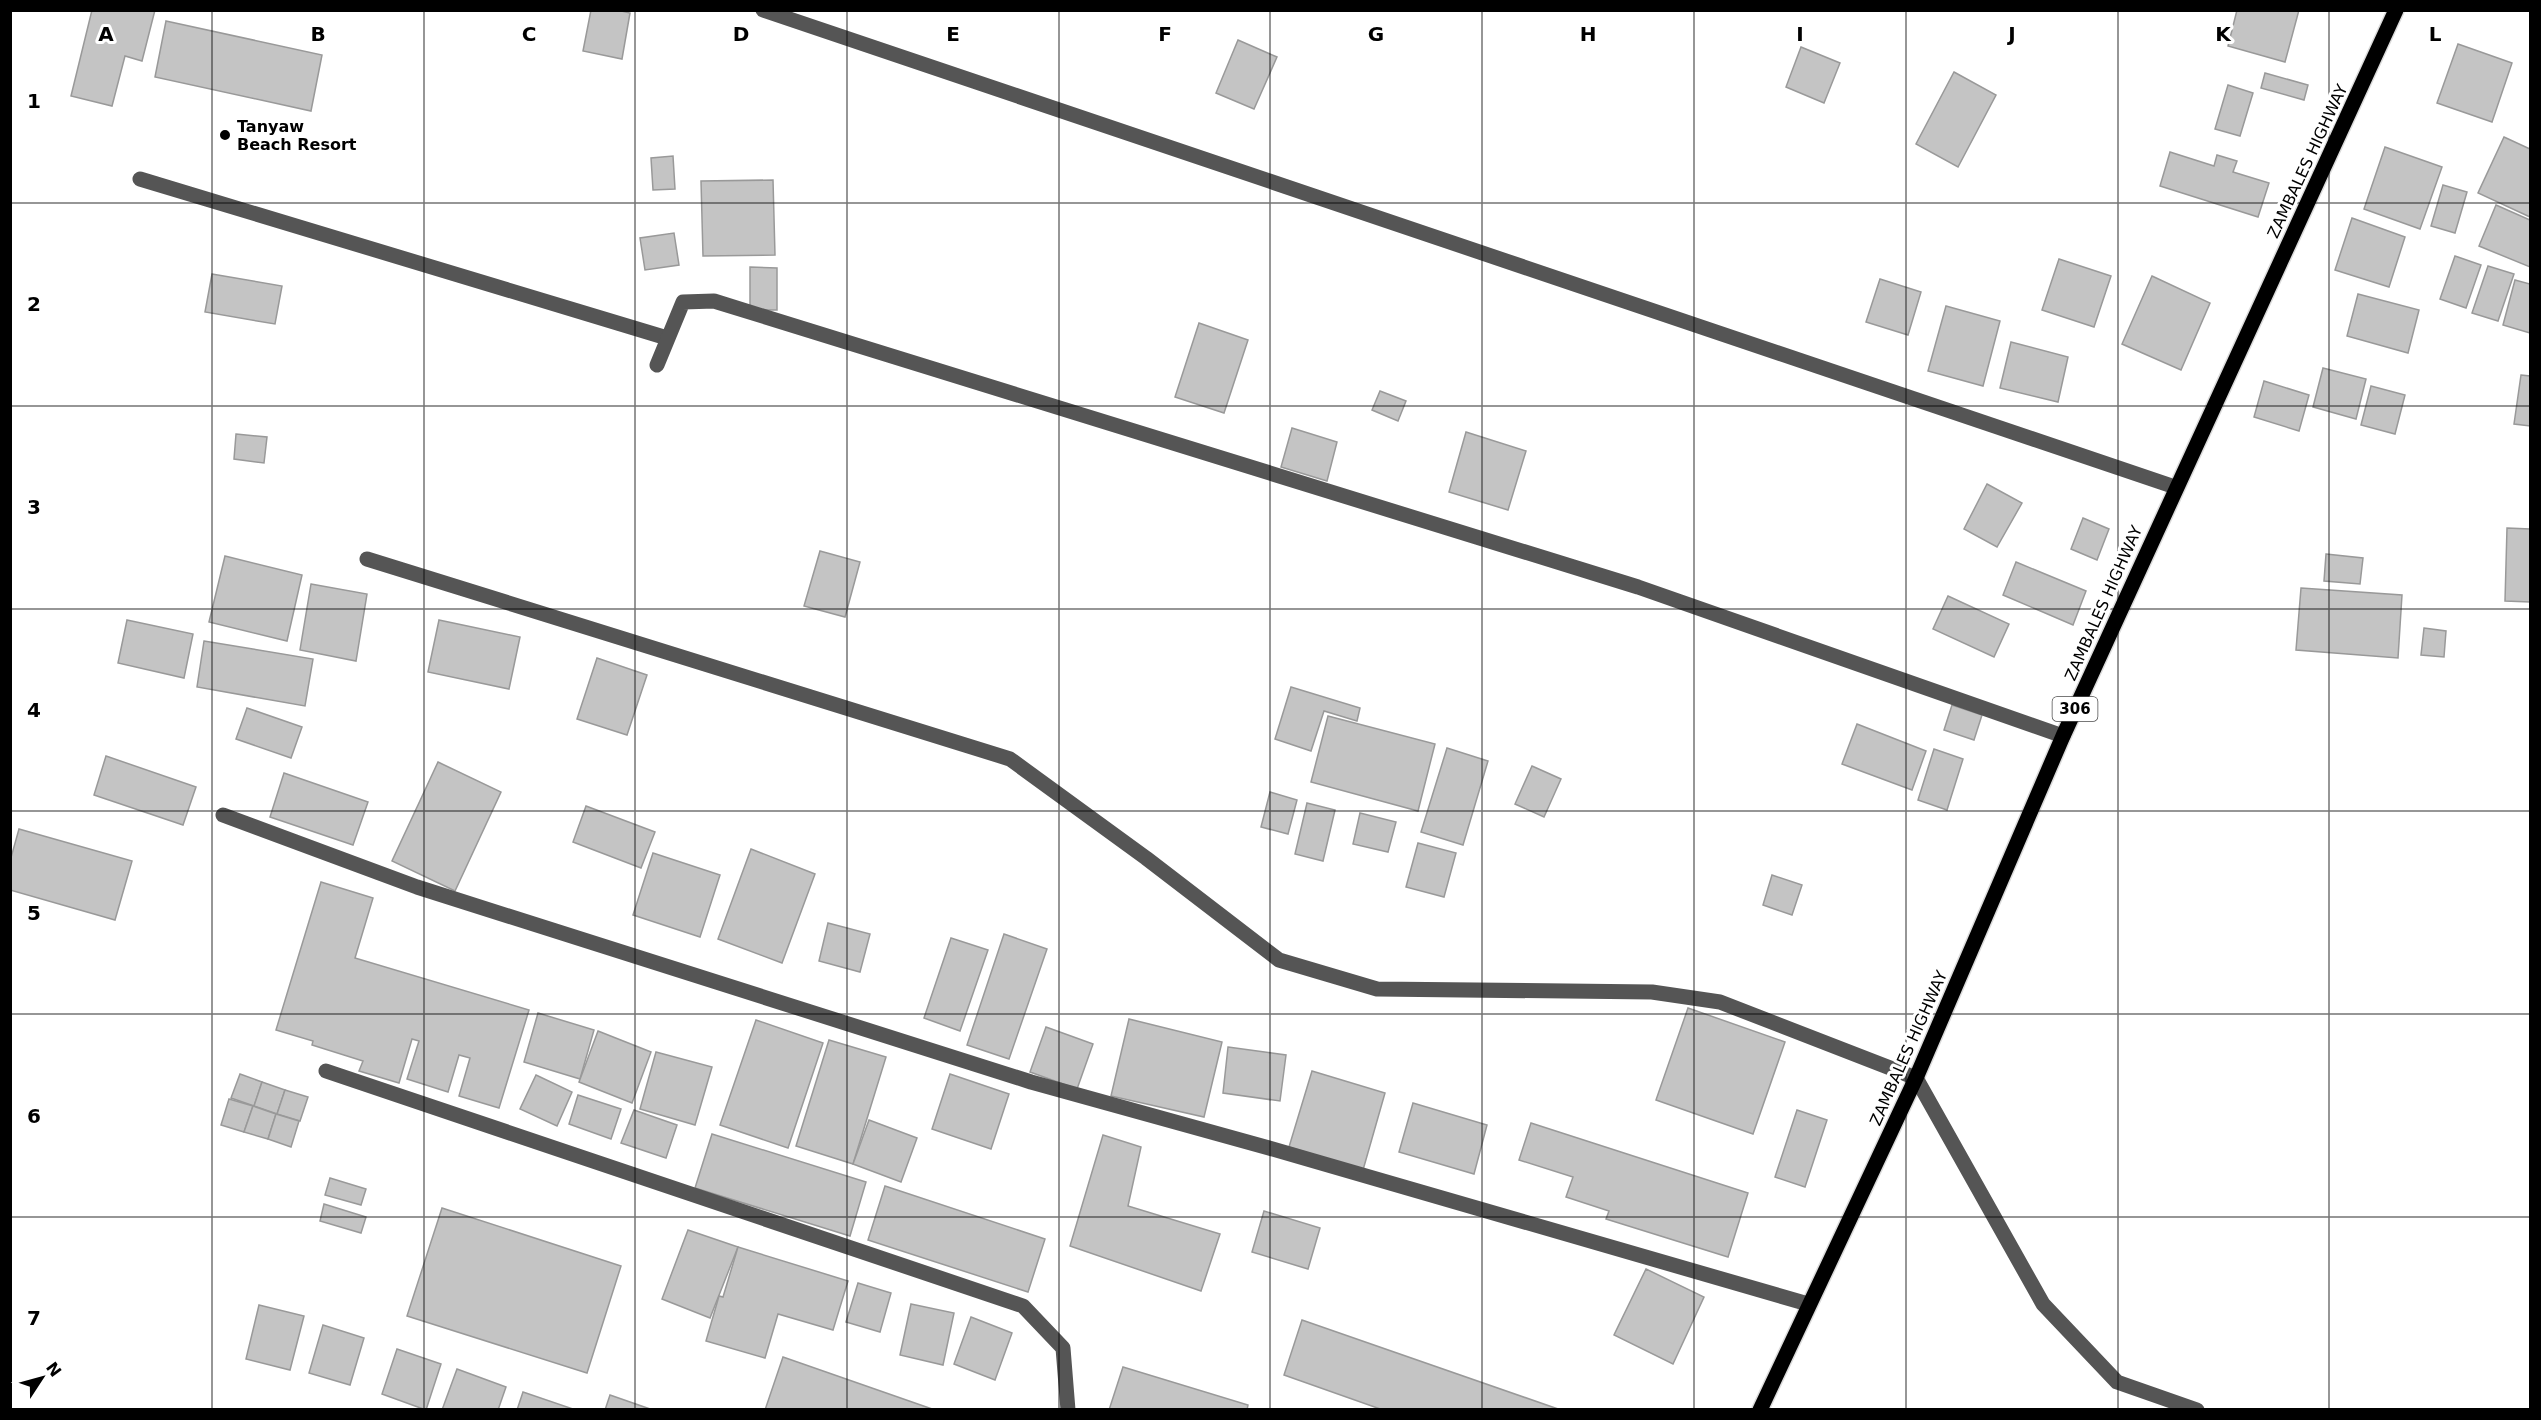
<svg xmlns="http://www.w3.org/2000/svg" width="2541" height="1420" font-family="'DejaVu Sans',sans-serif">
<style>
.building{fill:#c4c4c4;stroke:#999;stroke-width:1.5}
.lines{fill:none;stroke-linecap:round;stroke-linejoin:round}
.major-casing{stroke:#dbdbdb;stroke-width:18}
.minor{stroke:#555;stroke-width:15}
.major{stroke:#000;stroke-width:15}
.grid{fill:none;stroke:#000;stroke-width:1.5;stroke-opacity:0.55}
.poi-dot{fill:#000;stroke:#fff;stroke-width:2}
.labels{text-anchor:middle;stroke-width:6;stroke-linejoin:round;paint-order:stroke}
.shield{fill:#fff;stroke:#4c4c4c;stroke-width:1.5}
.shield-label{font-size:15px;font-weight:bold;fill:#000}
.poi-label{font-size:16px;font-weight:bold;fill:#000;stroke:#fff;text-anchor:start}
.street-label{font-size:16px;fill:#000;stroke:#fff}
.grid-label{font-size:20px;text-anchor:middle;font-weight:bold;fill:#000;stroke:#fff;stroke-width:6;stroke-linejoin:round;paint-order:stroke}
</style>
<rect width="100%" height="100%" fill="#fff"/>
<!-- building -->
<g class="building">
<path d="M92 10H155L142 61 125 56 112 106 71 96Z"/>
<path d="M591 10H617L630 13 622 59 583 51Z"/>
<path d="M2237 10H2299L2285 62 2228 46Z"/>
<path d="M166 21 322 55 311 111 155 77Z"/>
<path d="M1238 40 1277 57 1254 109 1216 93Z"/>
<path d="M2458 44 2512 63 2492 122 2437 103Z"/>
<path d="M1801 47 1840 63 1824 103 1786 87Z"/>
<path d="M1954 72 1996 95 1958 167 1916 144Z"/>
<path d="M2265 73 2308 85 2304 100 2261 88Z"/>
<path d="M2228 85 2253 93 2240 136 2215 129Z"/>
<path d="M2504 137 2530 149V217L2478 193Z"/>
<path d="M2385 147 2442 167 2420 229 2364 209Z"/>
<path d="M2170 152 2214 166 2217 155 2237 161 2233 172 2269 183 2258 217 2160 186Z"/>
<path d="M673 156 675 189 653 190 651 158Z"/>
<path d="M773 180 775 255 703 256 701 181Z"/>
<path d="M2443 185 2467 192 2455 233 2431 226Z"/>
<path d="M2496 205 2530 220V267L2479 246Z"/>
<path d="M2352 218 2405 237 2389 287 2335 270Z"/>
<path d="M674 233 679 265 645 270 640 238Z"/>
<path d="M2455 256 2481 265 2466 308 2440 299Z"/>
<path d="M2059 259 2111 276 2094 327 2042 310Z"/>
<path d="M2488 266 2514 274 2498 321 2472 313Z"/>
<path d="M750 267 777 268V310H750Z"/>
<path d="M212 274 282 286 275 324 205 312Z"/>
<path d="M2152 276 2210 303 2181 370 2122 344Z"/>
<path d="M1880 279 1921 292 1908 335 1866 322Z"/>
<path d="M2515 280 2530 284V333L2503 325Z"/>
<path d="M2358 294 2419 310 2408 353 2347 336Z"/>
<path d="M1946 306 2000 321 1983 386 1928 371Z"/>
<path d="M1199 323 1248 340 1224 413 1175 397Z"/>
<path d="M2011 342 2068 357 2058 402 2000 388Z"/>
<path d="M2323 368 2366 379 2356 419 2313 407Z"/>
<path d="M2521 375 2530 376V426L2514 424Z"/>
<path d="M2264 381 2309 395 2299 431 2254 417Z"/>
<path d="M2371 386 2405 395 2395 434 2361 425Z"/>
<path d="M1380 391 1406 401 1398 421 1372 410Z"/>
<path d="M1292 428 1337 442 1327 481 1281 467Z"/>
<path d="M1466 432 1526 451 1508 510 1449 492Z"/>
<path d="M236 434 267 437 264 463 234 459Z"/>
<path d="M1987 484 2022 503 1997 547 1964 529Z"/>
<path d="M2083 518 2109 529 2097 560 2071 549Z"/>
<path d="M2507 528 2530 529V602L2505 601Z"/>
<path d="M820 551 860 562 845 617 804 606Z"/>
<path d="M2326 554 2363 558 2360 584 2324 581Z"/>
<path d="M225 556 302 575 287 641 209 622Z"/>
<path d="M2016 562 2086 591 2073 625 2003 595Z"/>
<path d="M311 584 367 594 356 661 300 650Z"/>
<path d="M2301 588 2402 595 2398 658 2296 650Z"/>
<path d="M1948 596 2009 624 1994 657 1933 629Z"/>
<path d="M127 620 193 634 184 678 118 663Z"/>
<path d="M439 620 520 637 509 689 428 672Z"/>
<path d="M2424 628 2446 631 2444 657 2421 655Z"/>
<path d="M204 641 313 659 305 706 197 687Z"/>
<path d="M597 658 647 675 627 735 577 719Z"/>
<path d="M1291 687 1360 708 1357 721 1324 711 1311 751 1275 739Z"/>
<path d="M1952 705 1982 715 1974 740 1944 730Z"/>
<path d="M247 708 302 727 291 758 236 739Z"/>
<path d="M1328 716 1435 744 1418 811 1311 782Z"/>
<path d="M1857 724 1926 751 1912 790 1842 764Z"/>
<path d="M1447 748 1488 761 1463 845 1421 832Z"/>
<path d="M1934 749 1963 759 1947 810 1918 800Z"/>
<path d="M106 756 196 787 183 825 94 795Z"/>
<path d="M438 762 501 792 455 891 392 861Z"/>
<path d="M1532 766 1561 779 1544 817 1515 804Z"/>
<path d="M284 773 368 802 353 845 270 817Z"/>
<path d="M1270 792 1297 800 1288 834 1261 827Z"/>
<path d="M1307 803 1335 810 1323 861 1295 854Z"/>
<path d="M586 806 655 832 641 868 573 842Z"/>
<path d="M1360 813 1396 822 1388 852 1353 844Z"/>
<path d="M19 829 132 861 115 920 10 890V861Z"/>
<path d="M1418 843 1456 853 1444 897 1406 887Z"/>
<path d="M751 849 815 874 782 963 718 939Z"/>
<path d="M653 853 720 875 700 937 633 915Z"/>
<path d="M1772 875 1802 885 1792 915 1763 905Z"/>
<path d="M321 882 373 898 355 958 529 1010 499 1108 459 1096 470 1058 459 1055 448 1092 407 1079 419 1041 412 1039 399 1083 359 1071 363 1061 312 1045 313 1041 276 1030Z"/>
<path d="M828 923 870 934 860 972 819 961Z"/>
<path d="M1004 934 1047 949 1009 1059 967 1045Z"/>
<path d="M951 938 988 950 960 1031 924 1018Z"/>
<path d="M1688 1008 1785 1042 1753 1134 1656 1100Z"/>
<path d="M538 1013 594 1030 580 1079 524 1062Z"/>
<path d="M1129 1019 1222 1042 1204 1117 1111 1096Z"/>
<path d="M756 1020 823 1043 788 1148 720 1125Z"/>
<path d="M1046 1027 1093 1044 1077 1089 1030 1072Z"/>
<path d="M598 1031 651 1052 632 1103 579 1082Z"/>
<path d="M829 1040 886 1057 853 1164 796 1146Z"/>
<path d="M1228 1047 1286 1055 1280 1101 1223 1093Z"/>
<path d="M656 1052 712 1067 695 1125 640 1109Z"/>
<path d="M1312 1071 1385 1093 1363 1170 1289 1147Z"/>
<path d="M240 1074 262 1082 254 1106 231 1098Z"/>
<path d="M950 1074 1009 1094 991 1149 932 1129Z"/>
<path d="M536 1075 572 1092 557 1126 520 1109Z"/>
<path d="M262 1082 285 1090 277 1114 254 1106Z"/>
<path d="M285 1090 308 1097 300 1121 277 1114Z"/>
<path d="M578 1095 621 1109 611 1139 569 1124Z"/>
<path d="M229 1099 253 1106 244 1132 221 1125Z"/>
<path d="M1413 1103 1487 1125 1474 1174 1399 1152Z"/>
<path d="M253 1106 276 1114 268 1139 244 1132Z"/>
<path d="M634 1110 677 1125 666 1158 621 1143Z"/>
<path d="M1797 1110 1827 1120 1805 1187 1775 1177Z"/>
<path d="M276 1114 299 1121 291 1147 268 1139Z"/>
<path d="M869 1120 917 1138 901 1182 853 1164Z"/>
<path d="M1531 1123 1748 1193 1728 1257 1606 1219 1609 1211 1566 1197 1573 1177 1519 1160Z"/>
<path d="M712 1134 866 1182 850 1236 695 1188Z"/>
<path d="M1103 1135 1141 1147 1128 1206 1220 1234 1201 1291 1070 1246Z"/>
<path d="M330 1178 366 1189 361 1205 325 1195Z"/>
<path d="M885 1186 1045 1239 1028 1292 868 1240Z"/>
<path d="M324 1204 366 1217 361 1233 320 1221Z"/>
<path d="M442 1208 621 1266 587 1373 407 1316Z"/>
<path d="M1264 1211 1320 1228 1308 1269 1252 1252Z"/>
<path d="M688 1230 738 1247 710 1318 662 1299Z"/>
<path d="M738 1247 848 1281 833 1330 778 1314 765 1358 706 1341 719 1296 723 1297Z"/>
<path d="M1646 1269 1704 1297 1673 1364 1614 1335Z"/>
<path d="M858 1283 891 1293 880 1332 846 1322Z"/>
<path d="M911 1304 954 1313 943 1365 900 1355Z"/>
<path d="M259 1305 304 1316 290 1370 246 1359Z"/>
<path d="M971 1317 1012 1333 995 1380 954 1364Z"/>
<path d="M1302 1320 1561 1410H1383L1284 1375Z"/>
<path d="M323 1325 364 1338 350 1385 309 1373Z"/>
<path d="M397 1349 441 1364 426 1410 382 1394Z"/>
<path d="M783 1357 935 1410H765Z"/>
<path d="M1123 1367 1248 1405 1247 1410H1109Z"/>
<path d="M457 1369 506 1387 498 1410H442Z"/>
<path d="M523 1392 573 1409V1410H517Z"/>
<path d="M610 1395 653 1410H605Z"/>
</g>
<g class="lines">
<defs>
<path id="major" d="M1760 1410 1916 1078 2063 736 2396 10"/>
</defs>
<!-- major casing -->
<use href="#major" class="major-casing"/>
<!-- minor -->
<g class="minor">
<path d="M763 10 2175 487"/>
<path d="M140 179 667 338"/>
<path d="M657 365 683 302 714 301 1638 587 2063 736"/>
<path d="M367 559 1010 759 1146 858 1279 960 1377 989 1652 992 1720 1002 1916 1078 2043 1304 2117 1382 2197 1410"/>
<path d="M223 815 417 887 1031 1082 1269 1148 1808 1304"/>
<path d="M326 1071 1023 1306 1063 1348 1068 1410"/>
</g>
<!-- major -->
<use href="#major" class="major"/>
</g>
<!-- grid -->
<path class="grid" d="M212 10V1410M424 10V1410M635 10V1410M847 10V1410M1059 10V1410M1270 10V1410M1482 10V1410M1694 10V1410M1906 10V1410M2118 10V1410M2329 10V1410M10 203H2530M10 406H2530M10 609H2530M10 811H2530M10 1014H2530M10 1217H2530"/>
<!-- markers -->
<circle class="poi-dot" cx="225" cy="135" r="6"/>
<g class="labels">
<!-- shield labels -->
<rect class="shield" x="2052.5" y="697" width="45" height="24" rx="4.5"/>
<g class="shield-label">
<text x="2075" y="714">306</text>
</g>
<!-- poi labels -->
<g class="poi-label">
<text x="237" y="132">Tanyaw<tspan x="237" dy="18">Beach Resort</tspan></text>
</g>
<!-- street labels -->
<g class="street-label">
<text transform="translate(2307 161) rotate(-65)" y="6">ZAMBALES HIGHWAY</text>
<text transform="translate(2103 603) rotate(-66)" y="6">ZAMBALES HIGHWAY</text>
<text transform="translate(1908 1048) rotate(-66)" y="6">ZAMBALES HIGHWAY</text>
</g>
</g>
<g class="grid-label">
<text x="106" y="41">A</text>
<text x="318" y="41">B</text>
<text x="529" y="41">C</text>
<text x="741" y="41">D</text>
<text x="953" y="41">E</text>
<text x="1165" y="41">F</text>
<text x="1376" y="41">G</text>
<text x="1588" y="41">H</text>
<text x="1800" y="41">I</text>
<text x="2012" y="41">J</text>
<text x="2223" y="41">K</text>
<text x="2435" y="41">L</text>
<text x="34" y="108">1</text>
<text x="34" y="311">2</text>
<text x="34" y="514">3</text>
<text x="34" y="717">4</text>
<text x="34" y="920">5</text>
<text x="34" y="1123">6</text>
<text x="34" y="1325">7</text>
</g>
<!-- border -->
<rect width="2541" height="1420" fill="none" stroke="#000000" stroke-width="24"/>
<!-- north arrow -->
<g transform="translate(42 1378) rotate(54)" stroke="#ffffff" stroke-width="4.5" paint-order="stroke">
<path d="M0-4.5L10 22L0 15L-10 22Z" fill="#000000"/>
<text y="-9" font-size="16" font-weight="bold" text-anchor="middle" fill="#000000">N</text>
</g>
</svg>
